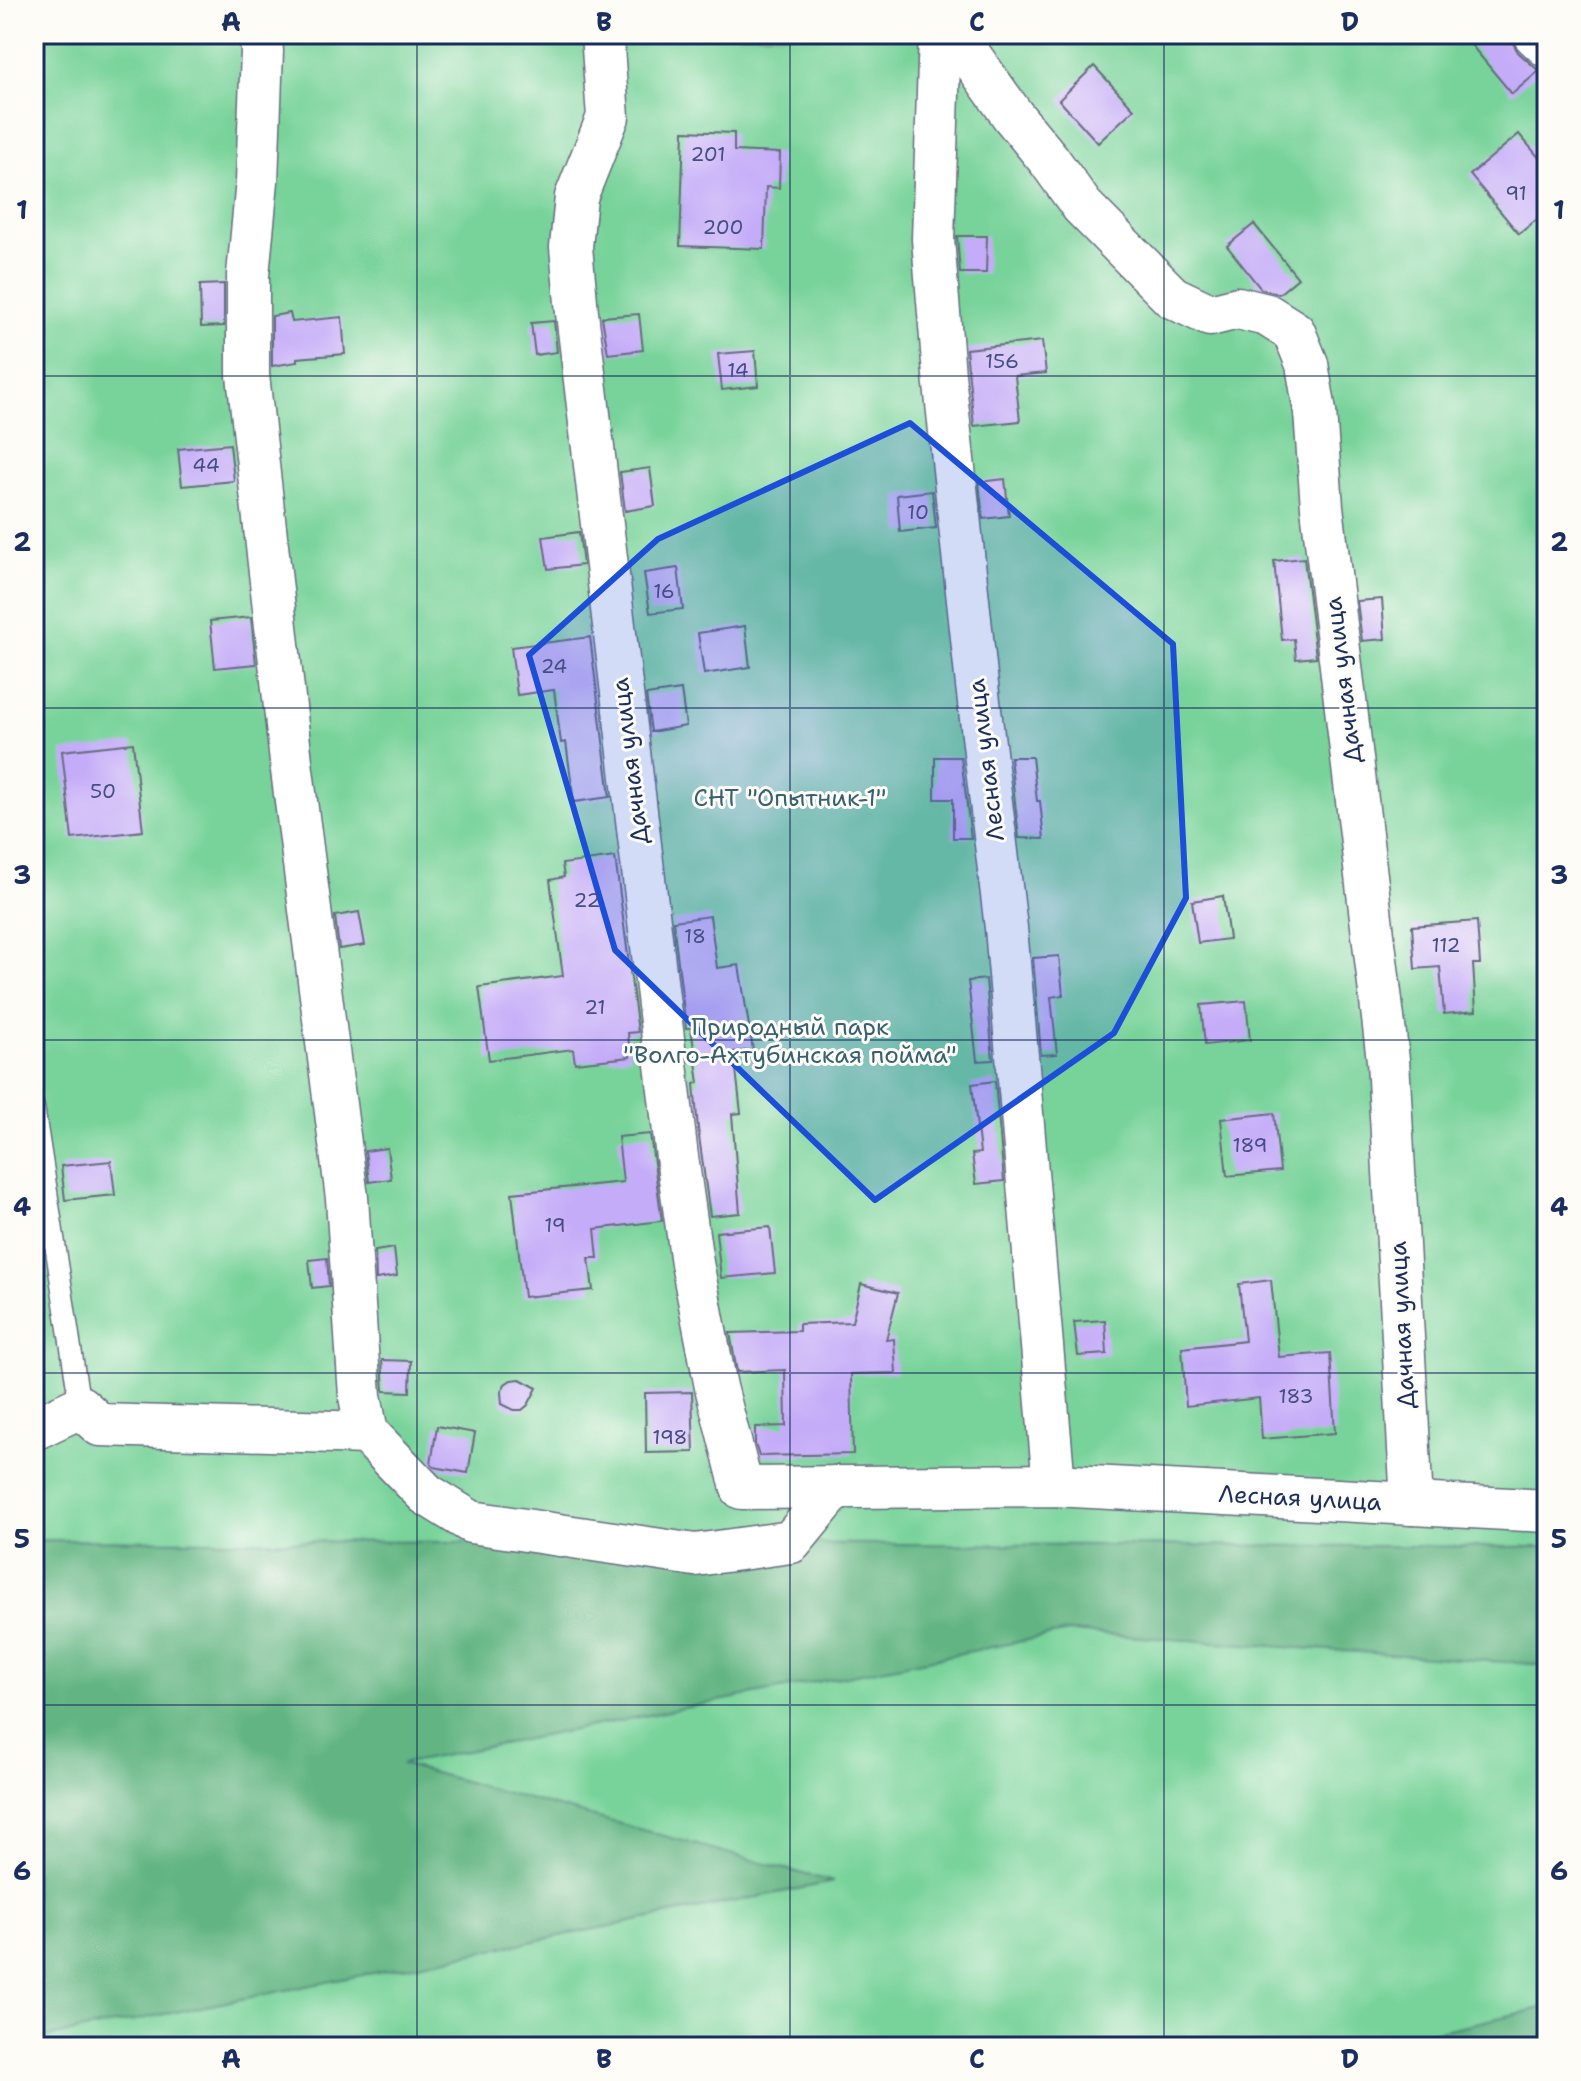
<svg xmlns="http://www.w3.org/2000/svg" width="1581" height="2081" font-family="'Shantell Sans',sans-serif">
<style>
.green{fill:#78d39a;stroke:#4a817c;stroke-width:2}
.forest{fill:#62b582;stroke:#3e7270;stroke-width:2}
.building{fill:#c4acf8}
.lines{fill:none;stroke-linecap:round;stroke-linejoin:round}
.lane-casing{stroke:#666c7f;stroke-width:23}
.street-casing{stroke:#666c7f;stroke-width:45}
.lane{stroke:#fff;stroke-width:20}
.street{stroke:#fff;stroke-width:42}
.marked{fill:#1d4ed8;fill-opacity:0.2;stroke:#1d4ed8;stroke-width:6;stroke-linejoin:round}
.grid{fill:none;stroke:#1b2f5e;stroke-width:2;stroke-opacity:0.55}
.labels{text-anchor:middle;stroke-width:6;stroke-linejoin:round;paint-order:stroke}
.number-label{font-size:20px;fill:#454e84}
.street-label{font-size:24px;fill:#1b2f5e;stroke:#fdfcf7}
.park-label{font-size:24px;fill:#376070;stroke:#fdfcf7}
.neatline{fill:none;stroke:#1b2f5e;stroke-width:3}
.grid-label{font-size:26px;text-anchor:middle;font-weight:bold;fill:#1b2f5e}
</style>
<rect width="100%" height="100%" fill="#fdfcf7"/>
<filter id="ink" filterUnits="userSpaceOnUse"><feTurbulence type="fractalNoise" baseFrequency=".0125" numOctaves="2"/><feDisplacementMap in="SourceGraphic" scale="16" xChannelSelector="R" yChannelSelector="G"/><feConvolveMatrix kernelMatrix="1 2 1 2 8 2 1 2 1" color-interpolation-filters="sRGB"/></filter>
<filter id="wash" filterUnits="userSpaceOnUse"><feTurbulence type="fractalNoise" baseFrequency=".006" numOctaves="4" result="noise"/><feDisplacementMap in="SourceGraphic" scale="32" xChannelSelector="R" yChannelSelector="G"/><feGaussianBlur stdDeviation="1.8" result="paint"/><feColorMatrix in="noise" values="0 0 0 0 0 0 0 0 0 0 0 0 0 0 0 0 0 1.4 0 .05"/><feComposite in="paint" operator="in"/></filter>
<g filter="url(#wash)">
<rect width="100%" height="100%" fill="#f0dcbb"/>
<!-- green -->
<rect class="green" x="34" y="34" width="1513" height="2013"/>
<!-- forest -->
<g class="forest">
<path d="M34 1540 1547 1547V1665L1068 1632 401 1764 833 1882 34 2040Z"/>
<path d="M1547 2007V2047H1367Z"/>
</g>
<g id="blocks">
<!-- building -->
<g class="building">
<path d="M1462 34H1508L1518 52 1539 71 1512 94Z"/>
<path d="M1094 66 1134 109 1098 143 1059 100Z"/>
<path d="M684 131 734 133V151L780 153 779 188 766 187 764 249 680 246Z"/>
<path d="M1519 134 1547 167V211L1519 234 1470 175Z"/>
<path d="M1254 224 1298 278 1279 294 1261 289 1227 246Z"/>
<path d="M957 236H987L986 273H960Z"/>
<path d="M224 284V326L201 327 200 285Z"/>
<path d="M290 313 292 322 342 317 345 354 297 358V362L272 366V316Z"/>
<path d="M639 314 643 350 608 354 602 317Z"/>
<path d="M554 321 557 352 535 355 531 323Z"/>
<path d="M1042 341 1046 373 1015 376 1020 421 974 426 966 349Z"/>
<path d="M755 351 758 386 722 390 718 354Z"/>
<path d="M230 444 234 481 182 486 178 449Z"/>
<path d="M650 468 655 506 625 511 620 472Z"/>
<path d="M1005 479 1009 516 983 519 979 482Z"/>
<path d="M932 491 936 528 900 532 897 495Z"/>
<path d="M579 532 583 565 548 569 543 537Z"/>
<path d="M1304 558 1316 657 1296 659 1294 639 1282 640 1274 561Z"/>
<path d="M678 568 683 609 650 613 644 573Z"/>
<path d="M1382 599 1385 639 1362 641 1357 601Z"/>
<path d="M251 617 256 664 215 668 210 621Z"/>
<path d="M745 626 750 667 704 674 698 633Z"/>
<path d="M590 637 610 797 574 802 566 742 561 743 554 690 517 695 511 647Z"/>
<path d="M681 690 686 726 651 732 646 695Z"/>
<path d="M133 743 143 831 72 839 62 751Z"/>
<path d="M935 757H961L971 838H953V799H935Z"/>
<path d="M1010 757H1032L1037 801H1040L1044 839 1019 838Z"/>
<path d="M615 857 638 1032 628 1033 630 1057 575 1063 573 1049 489 1060 479 987 563 976 550 880 564 877 562 864Z"/>
<path d="M1223 896 1229 939 1198 943 1192 901Z"/>
<path d="M359 912 365 945 339 949 335 916Z"/>
<path d="M710 916 717 968 739 965 753 1050 734 1052 741 1113 732 1114 740 1213 710 1216 698 1129 694 1084 699 1083 691 1028H686L673 921Z"/>
<path d="M1477 921 1480 964H1473L1476 1011 1444 1014 1440 967 1415 969 1412 926Z"/>
<path d="M1059 956 1063 995 1051 997 1057 1054 1041 1055 1033 958Z"/>
<path d="M986 979 993 1060 977 1061 968 981Z"/>
<path d="M1246 1001 1250 1040 1205 1045 1201 1005Z"/>
<path d="M995 1081 1004 1181 976 1184 972 1154 980 1153 972 1084Z"/>
<path d="M1274 1113 1280 1171 1227 1176 1221 1119Z"/>
<path d="M650 1134 662 1221 595 1229 598 1258H589L593 1290 524 1297 512 1193 623 1182 618 1137Z"/>
<path d="M387 1148 391 1179 369 1182 365 1151Z"/>
<path d="M111 1161 115 1195 65 1200 61 1166Z"/>
<path d="M770 1227 775 1273 721 1278 716 1232Z"/>
<path d="M394 1248 397 1276 376 1279 375 1251Z"/>
<path d="M327 1258 329 1286 312 1288 309 1260Z"/>
<path d="M1271 1280 1279 1357 1330 1353 1335 1433 1262 1439 1259 1398 1186 1406 1182 1348 1245 1341 1239 1284Z"/>
<path d="M861 1284 898 1293 886 1340 894 1339 896 1373 851 1374 853 1454 759 1456 755 1444V1427L786 1426 785 1370 737 1372 730 1333 799 1331V1324L852 1322Z"/>
<path d="M1105 1320 1107 1354 1078 1356 1074 1322Z"/>
<path d="M382 1360 411 1361 410 1392 384 1391Z"/>
<path d="M520 1379 537 1388 528 1405 522 1410H514L502 1404 501 1392 505 1384 511 1380Z"/>
<path d="M692 1392 694 1452 646 1453 645 1393Z"/>
<path d="M437 1426 475 1433 468 1473 434 1467 431 1464Z"/>
</g>
</g>
</g>
<g filter="url(#ink)">
<use href="#blocks" fill-opacity="0" stroke="#666c7f" stroke-width="2"/>
<g class="lines">
<defs>
<path id="lane" d="M34 1107 80 1407"/>
<g id="street">
<path d="M260 34 262 51 257 181 248 275V375L292 770 347 1198 360 1396 367 1433 426 1494 471 1522 695 1555 791 1542 836 1487"/>
<path d="M602 34 608 117 576 197 571 247 577 313 677 1157 692 1263 716 1387 742 1488 1054 1485 1547 1511"/>
<path d="M940 34 933 239 944 375 977 685 1006 928 1054 1485"/>
<path d="M958 34 971 57 1013 116 1049 160 1082 206 1172 297 1210 315 1238 308 1267 315 1294 332 1307 364 1315 412 1322 507 1388 1060 1412 1504"/>
<path d="M1534 34 1547 46"/>
<path d="M34 1429 80 1407 100 1425 367 1433"/>
</g>
</defs>
<!-- lane casing -->
<use href="#lane" class="lane-casing"/>
<!-- street casing -->
<use href="#street" class="street-casing"/>
<!-- lane -->
<use href="#lane" class="lane"/>
<!-- street -->
<use href="#street" class="street"/>
</g>
</g>
<!-- marked area -->
<path class="marked" d="M910 423 1173 644 1186 898 1114 1033 875 1200 615 950 529 655 658 539Z"/>
<!-- grid -->
<path class="grid" d="M417 34V2047M790 34V2047M1164 34V2047M34 376H1547M34 708H1547M34 1040H1547M34 1373H1547M34 1705H1547"/>
<g class="labels">
<!-- number labels -->
<g class="number-label">
<text x="708" y="161">201</text>
<text x="1516" y="200">91</text>
<text x="723" y="234">200</text>
<text x="1002" y="368">156</text>
<text x="738" y="377">14</text>
<text x="206" y="472">44</text>
<text x="918" y="519">10</text>
<text x="664" y="598">16</text>
<text x="554" y="673">24</text>
<text x="103" y="798">50</text>
<text x="587" y="907">22</text>
<text x="695" y="943">18</text>
<text x="1446" y="952">112</text>
<text x="595" y="1014">21</text>
<text x="1250" y="1152">189</text>
<text x="555" y="1232">19</text>
<text x="1296" y="1403">183</text>
<text x="670" y="1444">198</text>
</g>
<!-- street labels -->
<g class="street-label">
<text transform="translate(1343 680) rotate(-97)" y="8">Дачная улица</text>
<text transform="translate(986 760) rotate(-97)" y="8">Лесная улица</text>
<text transform="translate(630 761) rotate(-97)" y="8">Дачная улица</text>
<text transform="translate(1402 1325) rotate(-93)" y="8">Дачная улица</text>
<text transform="translate(1300 1498) rotate(3)" y="8">Лесная улица</text>
</g>
<!-- park labels -->
<g class="park-label">
<text x="790" y="806">СНТ "Опытник-1"</text>
<text x="790" y="1035">Природный парк<tspan x="790" dy="28">"Волго-Ахтубинская пойма"</tspan></text>
</g>
</g>
<!-- margin -->
<rect width="1581" height="2081" fill="none" stroke="#fdfcf7" stroke-width="88"/>
<rect x="44" y="44" width="1493" height="1993" class="neatline"/>
<g class="grid-label">
<text x="231" y="31">A</text>
<text x="604" y="31">B</text>
<text x="977" y="31">C</text>
<text x="1350" y="31">D</text>
<text x="22" y="219">1</text>
<text x="1559" y="219">1</text>
<text x="22" y="551">2</text>
<text x="1559" y="551">2</text>
<text x="22" y="884">3</text>
<text x="1559" y="884">3</text>
<text x="22" y="1216">4</text>
<text x="1559" y="1216">4</text>
<text x="22" y="1548">5</text>
<text x="1559" y="1548">5</text>
<text x="22" y="1880">6</text>
<text x="1559" y="1880">6</text>
<text x="231" y="2068">A</text>
<text x="604" y="2068">B</text>
<text x="977" y="2068">C</text>
<text x="1350" y="2068">D</text>
</g>
</svg>
